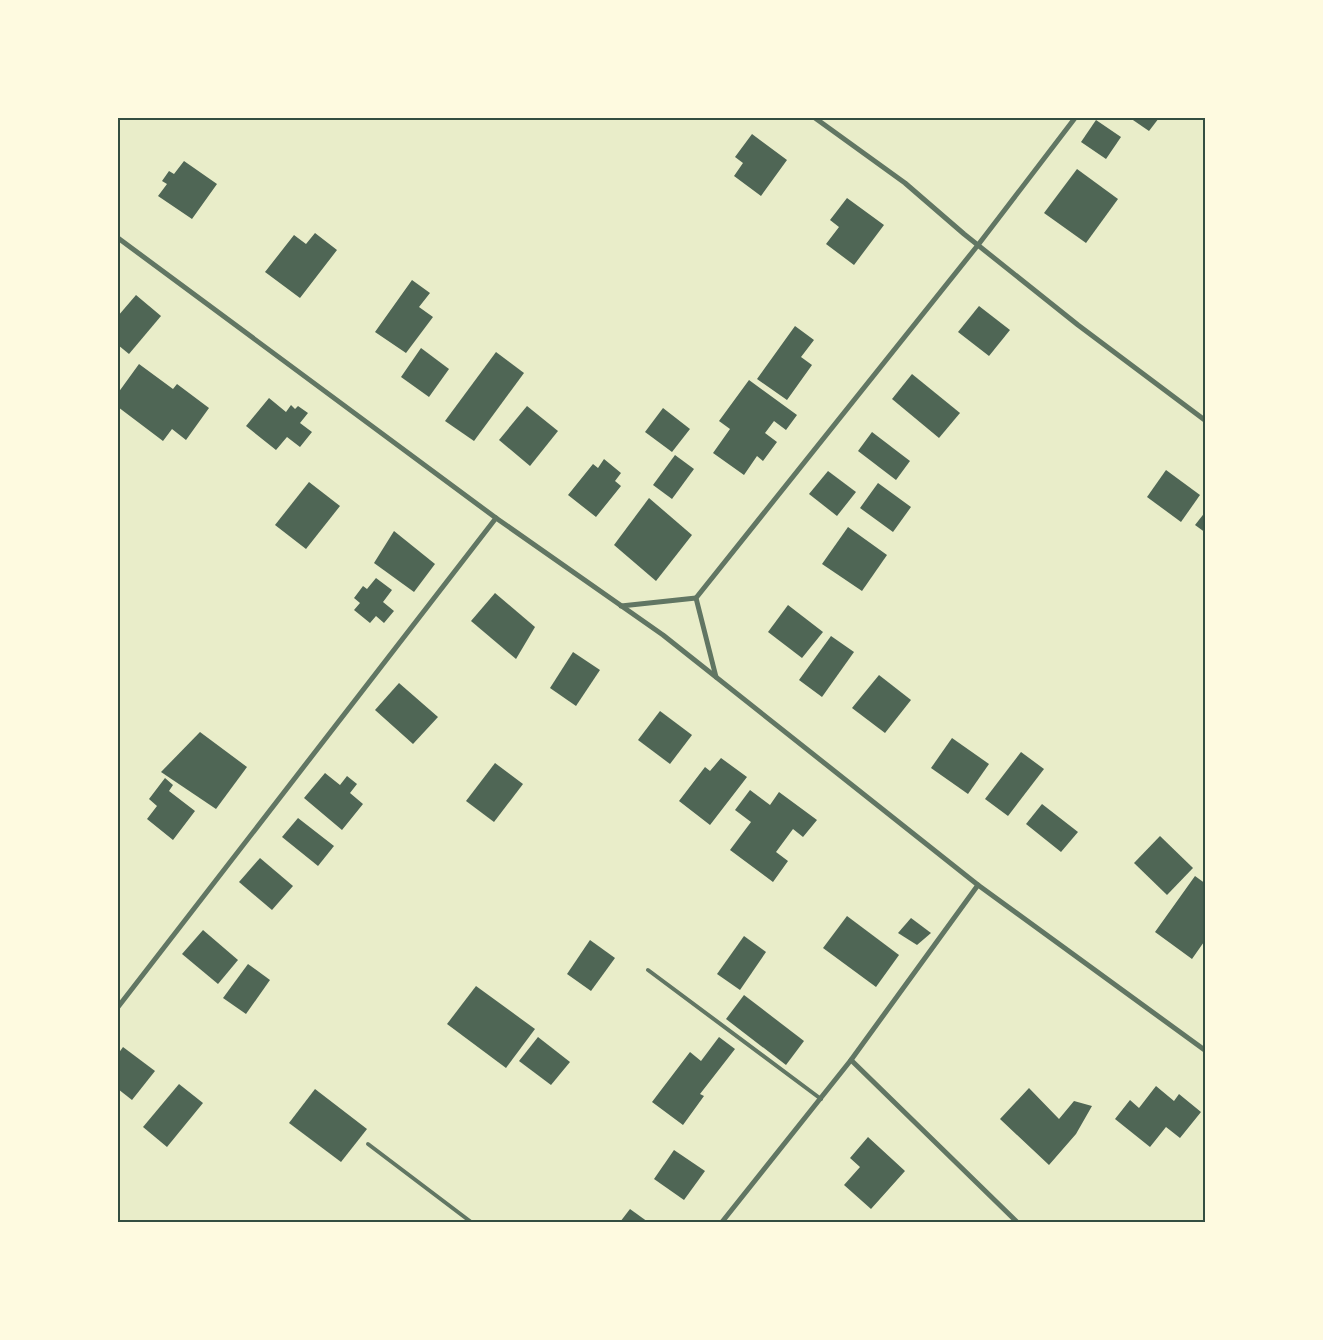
<svg xmlns="http://www.w3.org/2000/svg" width="1323" height="1340" font-family="'DM Sans',sans-serif">
<style>
.building{fill:#4f6655}
.lines{fill:none;stroke-linecap:round;stroke-linejoin:round}
.service{stroke:#617663;stroke-width:4}
.minor{stroke:#617663;stroke-width:5}
.neatline{fill:none;stroke:#344e41;stroke-width:2}
</style>
<rect width="100%" height="100%" fill="#e9edc9"/>
<!-- building -->
<g class="building">
<path d="M1130 118H1159L1149 131Z"/>
<path d="M1096 120 1121 137 1106 159 1081 142Z"/>
<path d="M752 134 787 160 761 196 734 176 743 163 735 157Z"/>
<path d="M184 161 217 184 192 219 158 196 167 184 162 181 169 171 174 174Z"/>
<path d="M1077 169 1118 199 1086 243 1044 213Z"/>
<path d="M847 198 884 225 854 265 826 244 839 227 830 220Z"/>
<path d="M315 233 337 250 300 298 265 272 294 235 306 244Z"/>
<path d="M412 280 430 293 419 307 433 317 406 353 375 332Z"/>
<path d="M136 295 161 316 129 354 118 345V316Z"/>
<path d="M979 306 1010 330 989 356 958 332Z"/>
<path d="M795 326 814 340 801 357 812 365 787 400 757 379Z"/>
<path d="M421 348 449 369 429 397 401 377Z"/>
<path d="M496 352 524 373 474 441 445 421Z"/>
<path d="M139 364 173 389 177 384 209 408 186 440 172 429 163 441 118 407V393Z"/>
<path d="M912 374 960 413 939 438 892 399Z"/>
<path d="M749 380 797 415 786 430 774 421 765 433 777 442 763 461 757 456 744 475 713 453 730 429 719 421Z"/>
<path d="M269 398 286 412 291 405 295 409 298 406 308 413 300 423 312 432 300 447 287 437 276 450 246 426Z"/>
<path d="M527 406 558 431 530 466 499 440Z"/>
<path d="M663 408 690 429 672 452 645 432Z"/>
<path d="M872 432 910 461 896 480 858 451Z"/>
<path d="M675 455 694 469 672 499 653 485Z"/>
<path d="M604 459 621 473 615 481 621 486 596 517 568 495 593 464 598 468Z"/>
<path d="M1166 470 1200 495 1181 522 1147 497Z"/>
<path d="M828 471 856 492 837 516 809 494Z"/>
<path d="M309 482 340 506 306 549 275 525Z"/>
<path d="M878 483 911 507 893 532 860 508Z"/>
<path d="M649 498 692 535 656 581 614 545Z"/>
<path d="M1206 511V533L1195 525Z"/>
<path d="M848 527 887 555 862 591 822 564Z"/>
<path d="M394 531 435 564 414 592 374 563Z"/>
<path d="M376 578 392 590 383 602 394 611 384 623 376 616 370 623 354 610 360 603 354 598 363 586 367 589Z"/>
<path d="M495 593 535 627 516 659 471 621Z"/>
<path d="M788 605 823 632 802 658 768 632Z"/>
<path d="M831 636 854 652 822 697 799 680Z"/>
<path d="M573 652 600 670 576 706 550 688Z"/>
<path d="M879 675 911 700 885 733 852 708Z"/>
<path d="M399 683 438 717 413 744 375 710Z"/>
<path d="M660 711 692 735 670 764 638 740Z"/>
<path d="M200 732 247 767 216 809 161 772Z"/>
<path d="M952 738 989 764 968 794 931 768Z"/>
<path d="M1021 752 1044 769 1008 816 985 799Z"/>
<path d="M721 758 747 777 710 825 679 801 705 767 710 771Z"/>
<path d="M495 763 523 784 494 822 466 801Z"/>
<path d="M325 773 340 785 347 776 357 784 350 793 363 804 342 830 304 798Z"/>
<path d="M165 778 173 785 169 791 195 811 173 840 147 819 157 806 149 799Z"/>
<path d="M750 790 770 805 779 792 817 820 803 837 793 829 776 852 788 861 773 882 730 850 751 822 735 810Z"/>
<path d="M1042 804 1078 832 1061 852 1026 824Z"/>
<path d="M298 818 334 846 318 866 282 837Z"/>
<path d="M1160 836 1193 868 1167 895 1134 863Z"/>
<path d="M260 858 293 886 272 910 239 882Z"/>
<path d="M1195 876 1206 884V904L1203 907 1206 909V939L1192 959 1155 932Z"/>
<path d="M847 916 899 955 876 987 823 948Z"/>
<path d="M911 918 931 933 917 945 898 933Z"/>
<path d="M203 930 238 960 218 984 182 954Z"/>
<path d="M744 936 766 952 740 990 717 974Z"/>
<path d="M590 940 615 958 591 991 567 974Z"/>
<path d="M248 964 270 980 246 1014 223 998Z"/>
<path d="M476 986 535 1029 506 1068 447 1024Z"/>
<path d="M744 995 804 1041 786 1065 726 1019Z"/>
<path d="M538 1037 570 1062 551 1085 519 1061Z"/>
<path d="M719 1037 735 1049 700 1094 704 1096 683 1125 652 1102 690 1052 701 1061Z"/>
<path d="M123 1047 155 1071 132 1100 118 1089V1054Z"/>
<path d="M179 1084 203 1103 167 1147 143 1127Z"/>
<path d="M1156 1086 1174 1101 1179 1094 1201 1112 1180 1138 1166 1127 1150 1147 1115 1119 1130 1100 1139 1108Z"/>
<path d="M1029 1088 1059 1119 1074 1101 1092 1106 1076 1134 1049 1165 1000 1119Z"/>
<path d="M315 1089 367 1129 341 1162 289 1123Z"/>
<path d="M868 1137 905 1171 871 1209 844 1185 860 1167 850 1158Z"/>
<path d="M674 1150 705 1171 684 1200 654 1179Z"/>
<path d="M630 1209 648 1222H620Z"/>
</g>
<g class="lines">
<!-- service -->
<g class="service">
<path d="M648 970 821 1099"/>
<path d="M368 1144 471 1222"/>
</g>
<!-- minor -->
<g class="minor">
<path d="M815 118 905 183 964 234 1078 325 1206 421"/>
<path d="M118 238 496 518 663 635 978 885 1206 1051"/>
<path d="M621 606 696 598"/>
<path d="M716 677 696 598 978 245 1075 118"/>
<path d="M118 1007 496 518"/>
<path d="M851 1060 1017 1222"/>
<path d="M722 1222 851 1060 978 885"/>
</g>
</g>
<!-- border -->
<rect width="1323" height="1340" fill="none" stroke="#fefae0" stroke-width="238"/>
<rect x="119" y="119" width="1085" height="1102" class="neatline"/>
</svg>
